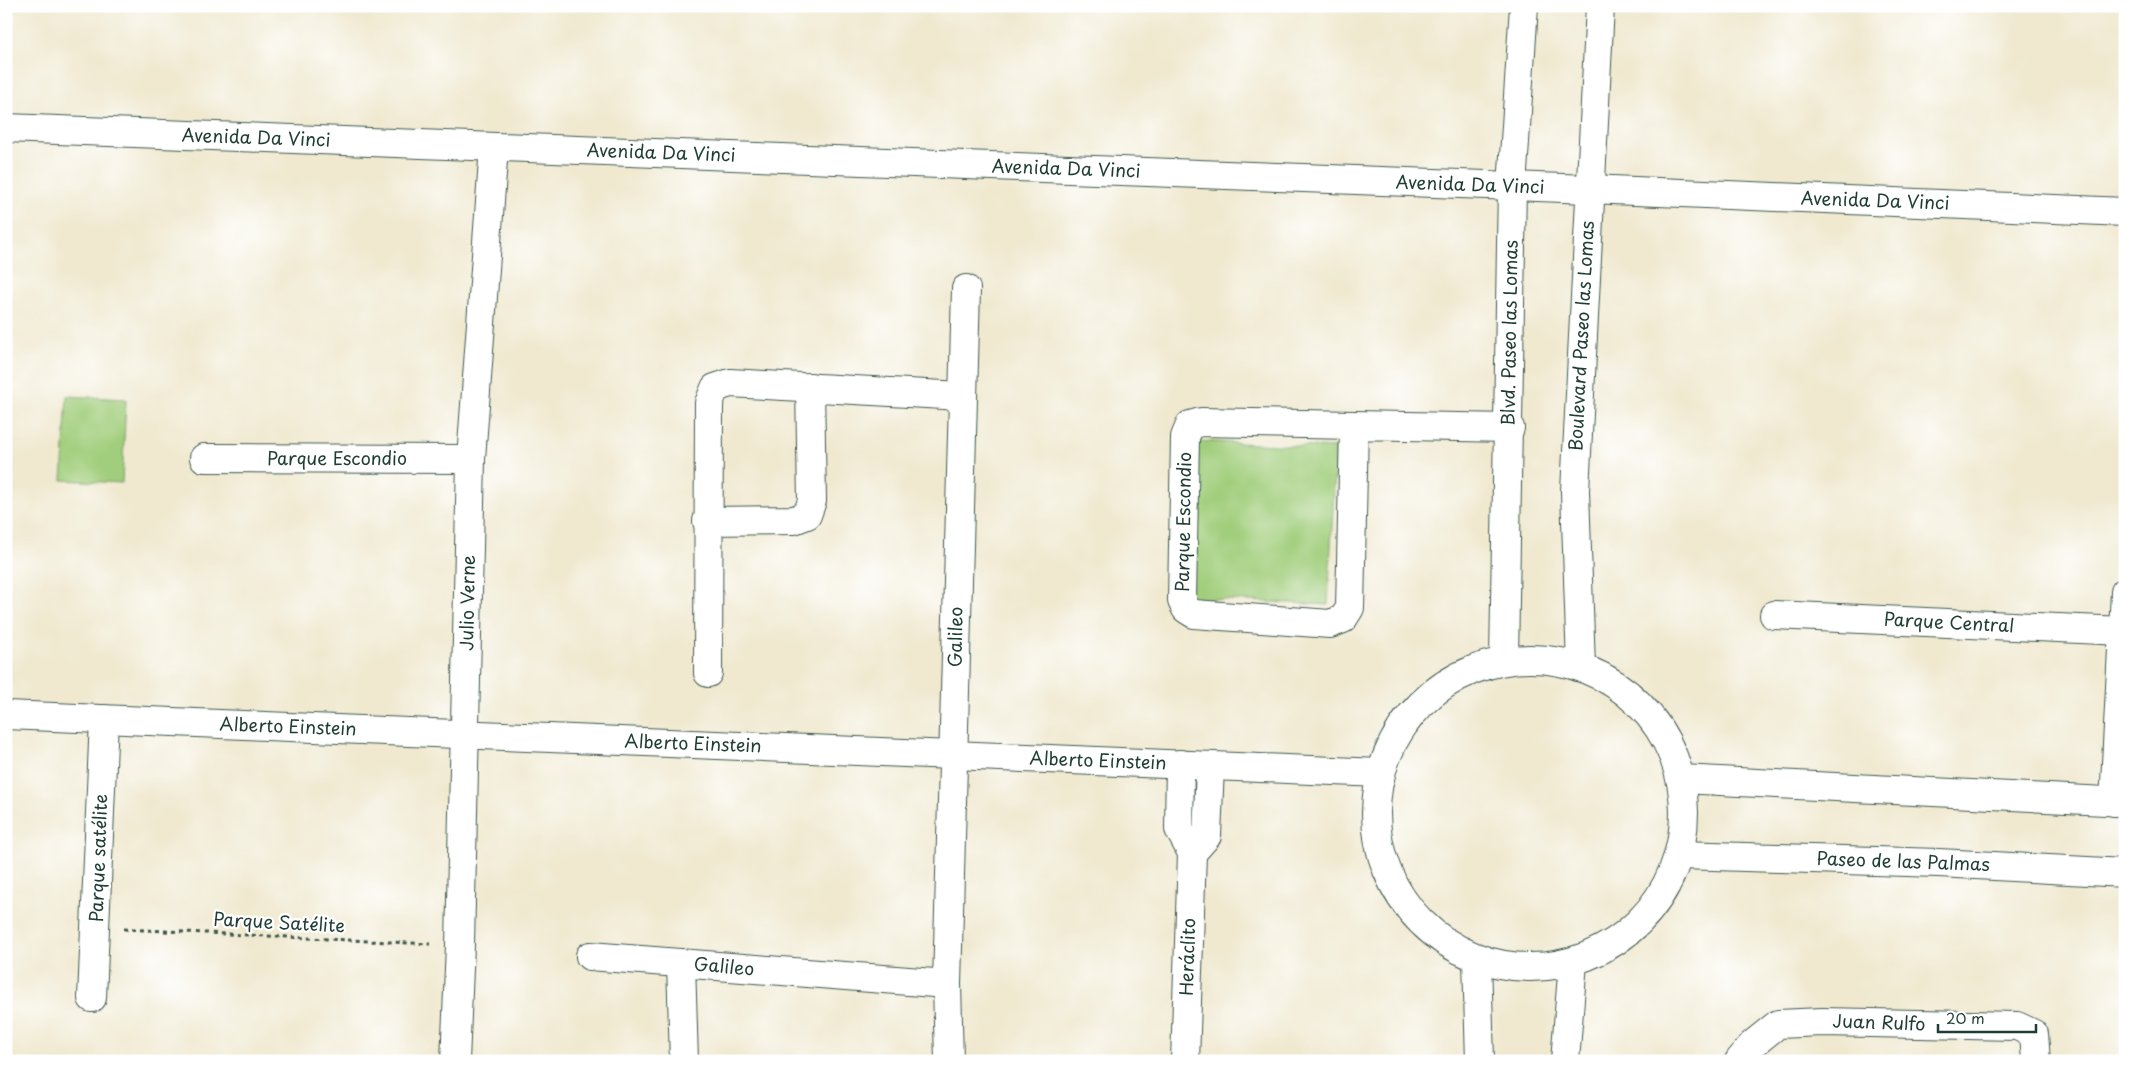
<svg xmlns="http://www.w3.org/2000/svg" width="2131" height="1067" font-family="'Playpen Sans',sans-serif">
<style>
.green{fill:#a1ce7c;stroke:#608658}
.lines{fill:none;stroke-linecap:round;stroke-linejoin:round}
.minor-casing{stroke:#3e574b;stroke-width:30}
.path{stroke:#3e574b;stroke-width:3;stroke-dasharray:4 4;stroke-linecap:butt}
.minor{stroke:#fff;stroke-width:28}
.labels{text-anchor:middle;stroke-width:4.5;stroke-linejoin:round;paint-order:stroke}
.street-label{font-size:18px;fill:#1f3d34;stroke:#fff}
</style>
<rect width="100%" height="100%" fill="#fff"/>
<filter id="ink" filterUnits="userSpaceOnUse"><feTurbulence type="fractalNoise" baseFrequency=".02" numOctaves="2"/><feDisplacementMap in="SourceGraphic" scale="10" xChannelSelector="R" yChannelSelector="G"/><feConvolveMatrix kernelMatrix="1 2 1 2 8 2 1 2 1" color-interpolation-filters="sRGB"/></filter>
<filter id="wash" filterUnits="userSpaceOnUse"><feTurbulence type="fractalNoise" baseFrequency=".0096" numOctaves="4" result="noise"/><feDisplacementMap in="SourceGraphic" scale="20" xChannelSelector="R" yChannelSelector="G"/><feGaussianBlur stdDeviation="1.12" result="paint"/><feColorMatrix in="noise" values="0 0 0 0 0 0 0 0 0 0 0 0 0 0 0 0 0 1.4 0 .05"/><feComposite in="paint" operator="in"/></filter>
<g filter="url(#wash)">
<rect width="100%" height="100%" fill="#f0e9d0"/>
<!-- green -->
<g class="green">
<path d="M67 396 126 399 122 483 62 480Z"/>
<path d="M1198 441 1336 448 1328 605 1190 598Z"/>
</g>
</g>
<g filter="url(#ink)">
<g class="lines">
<defs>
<g id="minor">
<path d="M6 128 1589 189 2125 212"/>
<path d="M1354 426 1350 608 1343 619 1330 624 1194 614 1186 609 1182 601 1185 437 1190 425 1201 422 1510 428"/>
<path d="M204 458 471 459"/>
<path d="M707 521 794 520 807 515 812 501 810 387"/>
<path d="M1774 615 2123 631"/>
<circle cx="1530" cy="813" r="154"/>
<path d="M1504 660 1512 186 1524 6"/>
<path d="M1581 667 1575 491 1600 6"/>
<path d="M708 673 709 403 715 388 730 383 962 396"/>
<path d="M6 715 1380 773"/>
<path d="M1180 764 1179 829 1192 853 1185 1061"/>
<path d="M1682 779 2125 802"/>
<path d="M2114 802 2125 592"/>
<path d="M1192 853 1207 836 1210 767"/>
<path d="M1680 855 1939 863 2125 873"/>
<path d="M590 956 947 984"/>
<path d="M1477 959 1480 1061"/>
<path d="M681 963 684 1061"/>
<path d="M92 998 104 719"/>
<path d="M455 1061 460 945 471 459 494 147"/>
<path d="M949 1061 947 984 966 289"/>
<path d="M1565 1061 1573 962"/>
<path d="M1739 1061 1753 1044 1778 1024 1822 1022 2017 1026 2034 1034 2036 1061"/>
</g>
</defs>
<!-- minor casing -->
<use href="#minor" class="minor-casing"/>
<!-- path -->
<path class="path" d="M124 929 430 944"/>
<!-- minor -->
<use href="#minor" class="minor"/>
</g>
</g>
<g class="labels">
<!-- street labels -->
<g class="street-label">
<text transform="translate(256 138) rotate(2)" y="6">Avenida Da Vinci</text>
<text transform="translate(661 153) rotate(2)" y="6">Avenida Da Vinci</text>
<text transform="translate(1066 169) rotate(2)" y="6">Avenida Da Vinci</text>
<text transform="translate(1470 185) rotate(2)" y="6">Avenida Da Vinci</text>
<text transform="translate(1875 201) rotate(2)" y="6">Avenida Da Vinci</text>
<text transform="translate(1510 333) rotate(-89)" y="6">Blvd. Paseo las Lomas</text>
<text transform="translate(1582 336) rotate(-87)" y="6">Boulevard Paseo las Lomas</text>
<text x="337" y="465">Parque Escondio</text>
<text transform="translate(1184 522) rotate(-89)" y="6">Parque Escondio</text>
<text transform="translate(468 603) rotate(-89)" y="6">Julio Verne</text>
<text transform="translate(1949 623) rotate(3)" y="6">Parque Central</text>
<text transform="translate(956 637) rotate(-89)" y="6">Galileo</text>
<text transform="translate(288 727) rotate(2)" y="6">Alberto Einstein</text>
<text transform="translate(693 744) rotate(2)" y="6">Alberto Einstein</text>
<text transform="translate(1098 761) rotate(2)" y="6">Alberto Einstein</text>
<text transform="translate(99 858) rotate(-88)" y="6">Parque satélite</text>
<text transform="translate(1903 862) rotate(2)" y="6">Paseo de las Palmas</text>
<text transform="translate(279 923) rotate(3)" y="6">Parque Satélite</text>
<text transform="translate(1188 957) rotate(-88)" y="6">Heráclito</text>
<text transform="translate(724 967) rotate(5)" y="6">Galileo</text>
<text transform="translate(1879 1023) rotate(2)" y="6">Juan Rulfo</text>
</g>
</g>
<!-- margin -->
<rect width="2131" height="1067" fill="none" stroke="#fff" stroke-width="25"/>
<!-- scale -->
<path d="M1938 1024v8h98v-8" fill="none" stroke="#1f3d34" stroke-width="2.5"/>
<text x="1946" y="1024" font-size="15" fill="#1f3d34" stroke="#ffffff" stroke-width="4" paint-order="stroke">20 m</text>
</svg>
